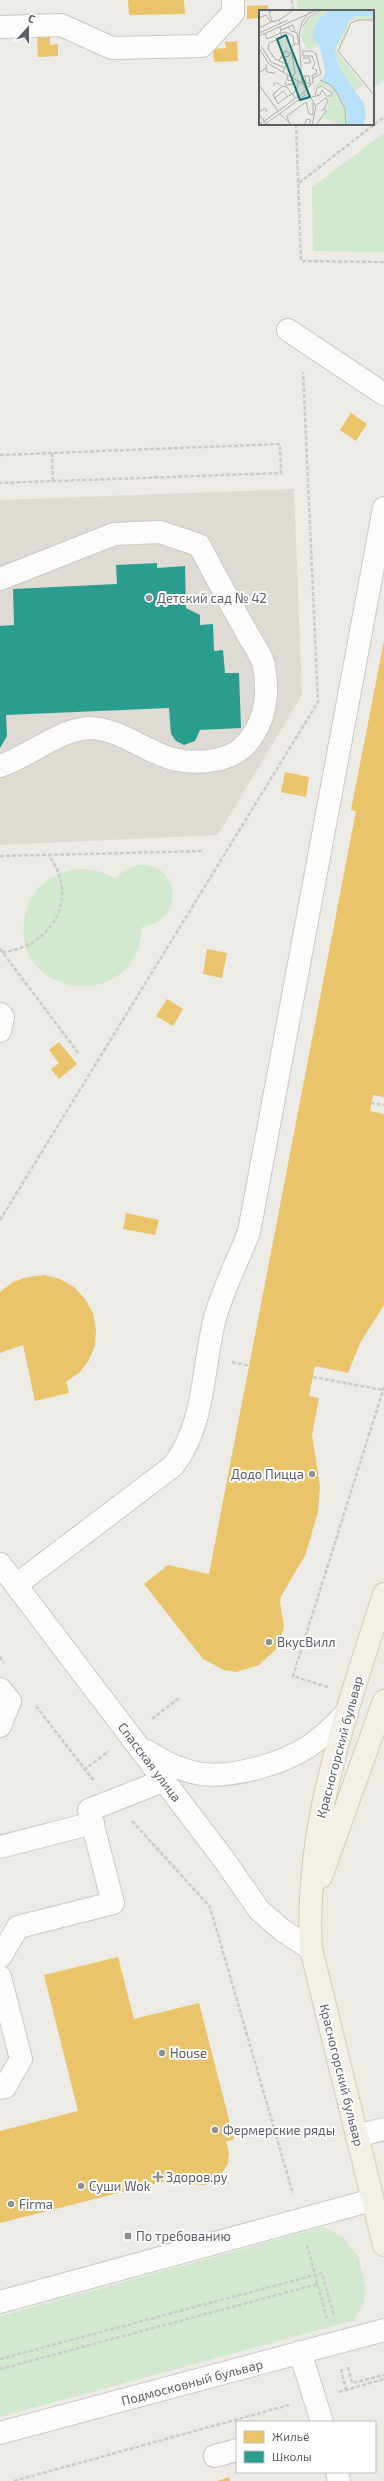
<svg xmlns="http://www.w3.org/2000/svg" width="384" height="2481" font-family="'Exo 2',sans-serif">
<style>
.education{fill:#dedbd5}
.green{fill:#d3e9cf}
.homes{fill:#e9c46a}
.schools{fill:#2a9d8f}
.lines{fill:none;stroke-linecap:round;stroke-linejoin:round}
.minor-casing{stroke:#c9c9c8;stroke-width:24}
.major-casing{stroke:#d5cbb2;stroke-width:24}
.path{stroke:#c8cdca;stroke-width:2.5;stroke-dasharray:4 2;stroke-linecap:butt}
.minor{stroke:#fcfcfb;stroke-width:22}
.major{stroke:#f3f0e7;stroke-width:22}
.poi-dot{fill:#8e9192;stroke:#fff;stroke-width:1.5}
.labels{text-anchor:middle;stroke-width:4;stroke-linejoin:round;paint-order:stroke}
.poi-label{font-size:13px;fill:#5b6065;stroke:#fff;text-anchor:start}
.street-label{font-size:13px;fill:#5b6065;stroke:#fff}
.inset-road{fill:none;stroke:#aeafae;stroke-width:1}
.view{fill:#0f766e;fill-opacity:0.15;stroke:#0f766e;stroke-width:2}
.inset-edge{fill:none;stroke:#5b6065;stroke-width:2}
</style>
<rect width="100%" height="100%" fill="#ecebe6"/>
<!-- education -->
<path class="education" d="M294 489 302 695 218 835 0 845V500Z"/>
<!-- green -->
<g class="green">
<path d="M297 0H384V80L373 88V11H298Z"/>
<path d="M384 133V252L313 251 312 187Z"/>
<path d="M137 865C181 861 187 921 142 927 138 1016 8 999 25 915 28 899 38 885 53 877 73 865 96 867 116 879L123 871Z"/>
<path d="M323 2227 343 2237 358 2256 366 2287 363 2306 352 2321 0 2417V2316Z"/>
</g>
<!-- homes -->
<g class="homes">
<path d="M128 0H184L185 14 129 15Z"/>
<path d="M268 5V11H260V18L247 19V6Z"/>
<path d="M50 32V45L58 44V56L38 57 37 33Z"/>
<path d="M237 41 238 61 214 62 213 49 226 48 225 42Z"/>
<path d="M351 413 367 424 356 441 340 430Z"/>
<path d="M384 641V1097L373 1095 370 1111 384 1114V1305L360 1343 348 1373 315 1366 309 1396 319 1398 312 1435 320 1486 318 1512 305 1556 281 1596 280 1603 284 1626 281 1638 276 1649 259 1665 236 1672 224 1670 203 1659 144 1584 168 1565 209 1574 356 811 351 810Z"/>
<path d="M285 772 309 777 306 797 281 792Z"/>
<path d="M207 949 227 953 222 978 203 974Z"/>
<path d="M167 999 183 1009 173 1026 156 1016Z"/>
<path d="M59 1042 77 1064 59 1079 51 1069 59 1063 49 1050Z"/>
<path d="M126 1213 159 1220 155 1235 123 1229Z"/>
<path d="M44 1275 60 1279 74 1287 85 1299 93 1313 96 1329 95 1345 89 1360 79 1373 66 1382 69 1393 35 1401 23 1345 0 1353V1292L13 1282 28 1277Z"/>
<path d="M118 1957 134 2019 199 2003 234 2139 226 2142 229 2153 228 2164 219 2177 205 2185 189 2184 177 2178 0 2223V2131L78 2111 44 1975Z"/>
<path d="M229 2477 230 2481H217Z"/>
</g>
<!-- schools -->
<path class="schools" d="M157 563V568L185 566 186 608 200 615V625L213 624 214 651 223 650 225 673H239L241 728 200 730 195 741 184 745 176 741 171 734 169 708 6 715 7 736 0 748V626L14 625 13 589 117 584 116 565Z"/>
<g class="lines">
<defs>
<g id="minor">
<path d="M0 27 61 25 112 48 202 46 233 13V0"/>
<path d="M288 330 384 394"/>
<path d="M0 579 114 534 160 532 199 545C215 575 231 604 247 633 252 643 262 655 264 666 269 694 266 720 248 742 232 762 200 764 177 760 148 754 120 728 89 728 60 729 28 757 0 766"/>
<path d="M0 1014 3 1017 0 1031"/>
<path d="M0 1564 225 1861 259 1910 282 1930 311 1949"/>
<path d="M16 1585 173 1466C206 1423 202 1368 215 1318 223 1289 238 1260 249 1232L384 508"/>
<path d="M0 1689 10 1701 0 1726"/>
<path d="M147 1751C187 1777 213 1780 258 1768 298 1757 319 1743 347 1712"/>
<path d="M0 1847 93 1823"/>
<path d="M0 1957 18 1927 113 1903 89 1810 165 1780"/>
<path d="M0 1977 21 2059 5 2087 0 2088"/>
<path d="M357 2136 384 2129"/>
<path d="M0 2302 372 2200"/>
<path d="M300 2352 322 2422"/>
<path d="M0 2433 384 2330"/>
<path d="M215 2456 237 2450"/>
<path d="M337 2472 339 2481"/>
</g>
<g id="major">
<path d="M384 1594C348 1708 304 1827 311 1949L384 2245"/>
<path d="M321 1877 384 1701"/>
</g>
</defs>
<!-- minor casing -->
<use href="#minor" class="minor-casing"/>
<!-- major casing -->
<use href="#major" class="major-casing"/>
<!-- path -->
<g class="path">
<path d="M292 0 293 11"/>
<path d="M296 124 301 261 384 262"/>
<path d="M299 183 384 117"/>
<path d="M52 453 53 481"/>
<path d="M0 455 280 444 281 473 0 483"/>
<path d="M0 856 204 851"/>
<path d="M0 949 79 1054"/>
<path d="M2 952C52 948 81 896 48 855"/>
<path d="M371 1103 384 1105"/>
<path d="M0 1220 318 702 303 372"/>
<path d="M232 1362 250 1366"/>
<path d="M313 1377 383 1390"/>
<path d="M0 1657 4 1663"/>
<path d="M328 1687 293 1676 384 1387"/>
<path d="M36 1706 94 1781"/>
<path d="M152 1719 180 1697"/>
<path d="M84 1770 109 1751"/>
<path d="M132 1821 210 1907 293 2194"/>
<path d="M307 2245 327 2319"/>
<path d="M0 2359 322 2273 334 2316"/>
<path d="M348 2367 352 2383 384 2375"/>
<path d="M0 2369 318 2284"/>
<path d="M341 2369 346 2390"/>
<path d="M339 2392 384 2379"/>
<path d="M14 2481 289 2405"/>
</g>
<!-- minor -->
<use href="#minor" class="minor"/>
<!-- major -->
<use href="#major" class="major"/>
</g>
<!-- markers -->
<g class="poi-dot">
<circle cx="149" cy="598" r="4"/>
<circle cx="312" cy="1474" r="4"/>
<circle cx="269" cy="1642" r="4"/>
<circle cx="162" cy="2053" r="4"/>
<circle cx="215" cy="2130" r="4"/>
<path d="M156 2171h4v4h4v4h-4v4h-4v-4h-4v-4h4z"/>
<circle cx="81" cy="2186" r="4"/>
<circle cx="11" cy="2204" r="4"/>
<rect x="124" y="2232" width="8" height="8" rx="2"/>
</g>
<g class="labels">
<!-- poi labels -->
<g class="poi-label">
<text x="157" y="603">Детский сад № 42</text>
<text x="304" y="1479" text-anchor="end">Додо Пицца</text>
<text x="277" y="1647">ВкусВилл</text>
<text x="170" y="2058">House</text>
<text x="223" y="2135">Фермерские ряды</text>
<text x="166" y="2182">Здоров.ру</text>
<text x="89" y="2191">Суши Wok</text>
<text x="19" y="2209">Firma</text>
<text x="136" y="2241">По требованию</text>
</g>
<!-- street labels -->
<g class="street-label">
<text transform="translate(339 1747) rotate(-75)" y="5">Красногорский бульвар</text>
<text transform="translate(150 1762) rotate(53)" y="5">Спасская улица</text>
<text transform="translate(342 2075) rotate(76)" y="5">Красногорский бульвар</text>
<text transform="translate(192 2382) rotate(-15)" y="5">Подмосковный бульвар</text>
</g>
</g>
<!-- overview -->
<g transform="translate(259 10)">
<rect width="115" height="115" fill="#ecebe6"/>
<path d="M63 0H70L65 3 56 17 55 30 59 36 49 40 42 27 44 17 50 9ZM115 6V9H98L92 11 77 41 106 78 103 76 96 80 81 59 75 40 84 20 95 7ZM62 71 72 75 83 90 89 104 88 115H75L76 112 63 108 71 92 68 87 75 86 69 77 64 75 57 77 55 84V75Z" fill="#d3e9cf"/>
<path d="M70 0H115V6H96L90 11 75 40 81 59 105 94 107 106 104 115H88L89 104 83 90 72 75 62 70 66 64 65 54 60 35 55 30 54 20 60 9Z" fill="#b8e0f8"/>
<path class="inset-road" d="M52 0 43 12 40 25 43 72 57 97 53 115M0 8 7 5 12 12 19 10 22 13M20 10 35 0M115 10H99L92 13 79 41 115 85M13 11 10 2 15 0M44 16 50 7 62 0M21 17 23 28 10 33 9 39 16 49 27 54 24 62M29 17 32 21 38 23 40 34M0 18 12 12M22 20 34 15 36 22M0 23 29 10M23 23 27 22 34 26 35 34H39M6 24 8 29 22 23M0 26 58 0M2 36 12 52 26 58M0 38 10 54 44 74M43 41H53L57 44 62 64 54 68M44 41V46H53L56 54 53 58 58 60 57 64 53 65 54 73 47 78M44 48H50L52 53H45M20 50 26 41 31 43 30 46 22 48M7 58 8 62 16 63M0 63 7 58V54M43 66H50L51 74 47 73 46 66M33 68 36 63 32 38 35 34M61 70 72 75 78 83 86 99 87 115M26 71 27 75 34 74V71L28 70 29 65M0 75 19 101M15 76V73H19L23 77M56 85 58 78 63 76 73 83V86H69M53 87 61 85 63 80 68 87M36 88 33 84 28 77 24 76 14 84 19 94 22 91 28 87 33 84 38 80 39 71M15 89 24 81 29 87M57 95 67 88 69 91 65 99M0 102 6 98 8 101 7 102M0 104 8 115M21 104 33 115M30 113 28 106 47 92 50 104 54 105V93M0 115 48 80M5 115 49 83M45 115 48 109 52 110 50 115M57 115 67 101 65 99 62 101"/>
<path class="view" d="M27 25 51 87 41 90 18 29Z"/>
<rect width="115" height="115" class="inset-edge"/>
</g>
<!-- legend -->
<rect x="236" y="2421" width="140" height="52" fill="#ffffff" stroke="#bdbfc1"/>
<rect x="244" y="2431" width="20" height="12" fill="#e9c46a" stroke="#bdbfc1"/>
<text x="272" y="2441" font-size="12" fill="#5b6065">Жильё</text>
<rect x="244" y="2451" width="20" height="12" fill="#2a9d8f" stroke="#bdbfc1"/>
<text x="272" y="2461" font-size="12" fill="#5b6065">Школы</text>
<!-- north arrow -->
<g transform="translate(28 28) rotate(21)" stroke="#ffffff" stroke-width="3" paint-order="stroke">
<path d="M0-3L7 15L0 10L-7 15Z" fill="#5b6065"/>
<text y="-6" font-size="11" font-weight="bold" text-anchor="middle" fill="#5b6065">С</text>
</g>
</svg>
